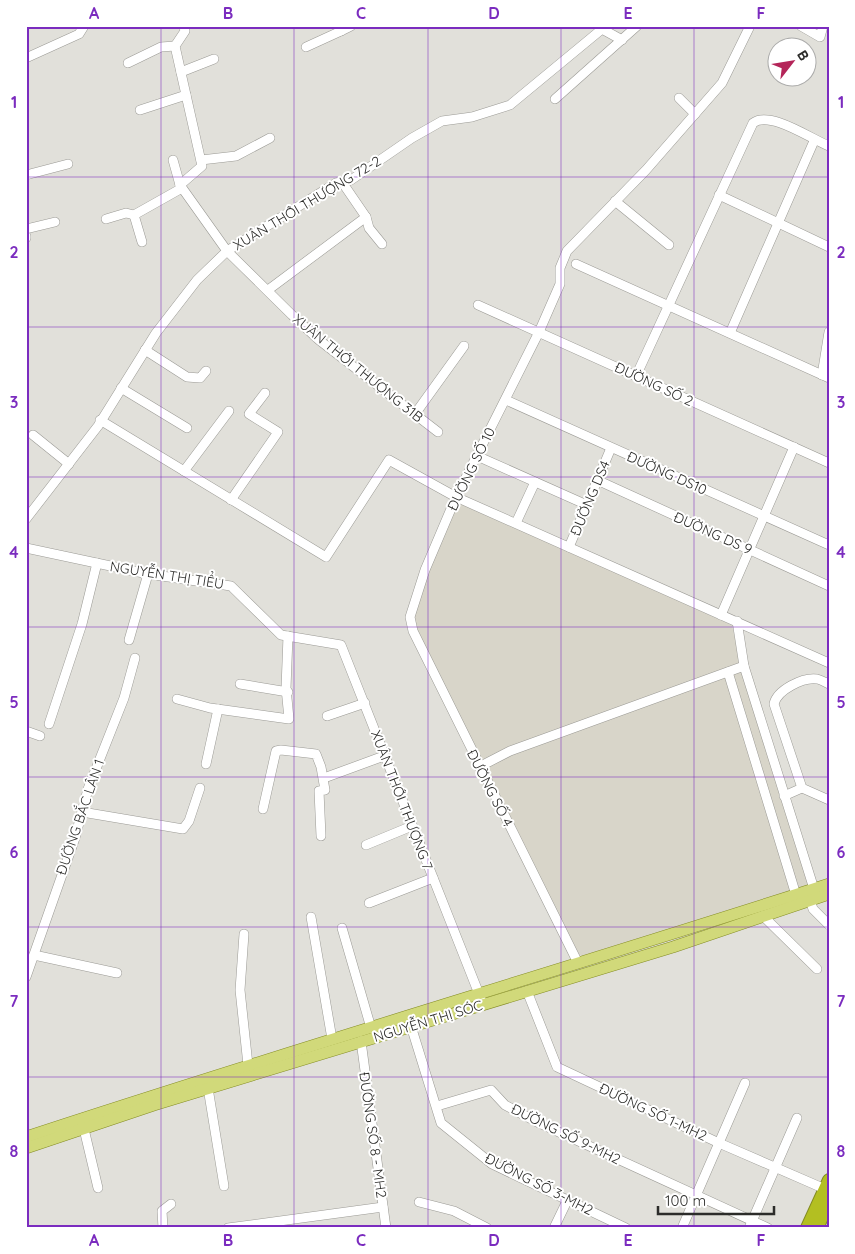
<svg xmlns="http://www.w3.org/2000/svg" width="855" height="1254" font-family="Quicksand,sans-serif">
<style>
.built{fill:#d8d5c9}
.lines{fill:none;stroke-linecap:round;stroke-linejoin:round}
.minor-casing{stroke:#9b9a95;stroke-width:10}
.major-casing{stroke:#848c24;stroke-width:12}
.highway-casing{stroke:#848c24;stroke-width:14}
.minor{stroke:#fff;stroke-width:9}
.major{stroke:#d1d97a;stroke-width:11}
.highway{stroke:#b3bf21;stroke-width:12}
.grid{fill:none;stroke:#7b2cbf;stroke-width:1;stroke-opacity:0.55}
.labels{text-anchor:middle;stroke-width:4;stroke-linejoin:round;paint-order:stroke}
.street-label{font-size:14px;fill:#2c2c2a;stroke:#fff}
.neatline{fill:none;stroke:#7b2cbf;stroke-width:2}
.grid-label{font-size:16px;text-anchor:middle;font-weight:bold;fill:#7b2cbf}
</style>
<rect width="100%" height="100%" fill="#e1e0da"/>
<!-- built -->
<path class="built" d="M459 502 732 625 742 673 810 886 585 957 578 954 415 629 413 620 429 568Z"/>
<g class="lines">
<defs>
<g id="minor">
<path d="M184 26 185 31 175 46 202 166 180 185 227 251 292 315 319 340 438 432"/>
<path d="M801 26 820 37 823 26"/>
<path d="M341 31 351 26"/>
<path d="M306 47 341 31 339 26"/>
<path d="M26 58 79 34 84 26"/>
<path d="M128 63 161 47 175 46"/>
<path d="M181 72 214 59"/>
<path d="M679 98 695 114"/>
<path d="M555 99 637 26"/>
<path d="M140 110 186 95"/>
<path d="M173 160 180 185"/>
<path d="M201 160 236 156 270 138"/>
<path d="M26 175 68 164"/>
<path d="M342 182 366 217 369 228 382 244"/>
<path d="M719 195 829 247"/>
<path d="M615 201 669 245"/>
<path d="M106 219 126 213 134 215"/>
<path d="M26 229 55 222"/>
<path d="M26 236V238"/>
<path d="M142 242 134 215 182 188"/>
<path d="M576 264 829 378"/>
<path d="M268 290 366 217"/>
<path d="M478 305 829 463"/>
<path d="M730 333 814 141"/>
<path d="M145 350 187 377 200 378 206 371"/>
<path d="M822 375 829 332"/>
<path d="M636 376 753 123C770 110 811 139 829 146"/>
<path d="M121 388 187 428"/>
<path d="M506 400 829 545"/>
<path d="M415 414 464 346"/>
<path d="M100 420 326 557 389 460 456 497 829 663"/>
<path d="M33 435 69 464"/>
<path d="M477 456 587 505"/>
<path d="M184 471 229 411"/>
<path d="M597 480 829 586"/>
<path d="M231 500 278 432 249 414 265 393"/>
<path d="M26 519 98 426 156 333 197 280 227 251 336 183 351 180 412 138 442 121 472 117 510 105 602 29 622 40"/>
<path d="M516 523 535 482"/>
<path d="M569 547 611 448"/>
<path d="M26 548 148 574 231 586 281 635 341 645 481 999"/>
<path d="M721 615 794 447"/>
<path d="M737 621 744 666 814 889"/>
<path d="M129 640 148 574"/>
<path d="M728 672 796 895"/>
<path d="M240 684 288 692"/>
<path d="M829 684C825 682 821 680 817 679 803 677 777 690 774 704L802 788 829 800"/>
<path d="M177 699 210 708 289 719 286 688 288 636"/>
<path d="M327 716 365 703"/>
<path d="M49 724 82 624 97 563"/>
<path d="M26 731 40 736"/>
<path d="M206 764 218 709"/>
<path d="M479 767 510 751 744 666"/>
<path d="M324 778 384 756"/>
<path d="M784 796 802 788"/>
<path d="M263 809 276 751 281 750 316 754 321 767 325 790 319 791 321 836"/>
<path d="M82 812 183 829 189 821 200 788"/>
<path d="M366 845 412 826"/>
<path d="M810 900 813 909 829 925"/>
<path d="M369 903 433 878"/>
<path d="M763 916 817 969"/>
<path d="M311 917 332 1039"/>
<path d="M342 928 371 1028"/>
<path d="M244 934 240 990 248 1065"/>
<path d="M34 955 117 973"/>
<path d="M578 963 413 631 410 617 425 570 456 497 539 332 560 284V268L567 251 646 170 722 83 750 26"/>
<path d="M26 977 75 838 88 789 124 698 135 658"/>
<path d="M527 991 557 1067 719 1143 825 1189"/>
<path d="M411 1026 441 1123 492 1164 626 1228"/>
<path d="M361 1041 386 1228"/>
<path d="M208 1088 224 1186"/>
<path d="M437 1106 491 1090 505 1105 539 1123 768 1228"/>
<path d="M84 1129 98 1188"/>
<path d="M419 1202 454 1211 487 1228"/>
<path d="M163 1228 162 1211 171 1204"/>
<path d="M228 1228 383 1207"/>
<path d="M554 1228 567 1201"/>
<path d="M682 1228 745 1083"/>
<path d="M749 1228 797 1118"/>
</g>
<g id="major">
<path d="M26 1137C293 1049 562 970 829 884"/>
<path d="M26 1148 154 1105 673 947 829 894"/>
</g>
<g id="highway">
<path d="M807 1228 829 1180"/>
<path d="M817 1228 829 1202"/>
</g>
</defs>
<!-- minor casing -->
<use href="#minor" class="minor-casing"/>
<!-- major casing -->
<use href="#major" class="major-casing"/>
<!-- highway casing -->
<use href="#highway" class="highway-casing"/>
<!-- minor -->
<use href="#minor" class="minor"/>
<!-- major -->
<use href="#major" class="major"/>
<!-- highway -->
<use href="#highway" class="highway"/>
</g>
<!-- grid -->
<path class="grid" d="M161 26V1228M294 26V1228M428 26V1228M561 26V1228M694 26V1228M26 177H829M26 327H829M26 477H829M26 627H829M26 777H829M26 927H829M26 1077H829"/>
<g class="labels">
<!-- street labels -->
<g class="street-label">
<text transform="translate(307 203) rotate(-31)" y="5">XUÂN THỚI THƯỢNG 72-2</text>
<text transform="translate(358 368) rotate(39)" y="5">XUÂN THỚI THƯỢNG 31B</text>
<text transform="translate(654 384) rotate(25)" y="5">ĐƯỜNG SỐ 2</text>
<text transform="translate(471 469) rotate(-64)" y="5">ĐƯỜNG SỐ 10</text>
<text transform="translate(667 473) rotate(24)" y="5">ĐƯỜNG DS10</text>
<text transform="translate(590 498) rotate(-67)" y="5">ĐƯỜNG DS4</text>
<text transform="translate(713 533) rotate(24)" y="5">ĐƯỜNG DS 9</text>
<text transform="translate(167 575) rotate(9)" y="5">NGUYỄN THỊ TIỂU</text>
<text transform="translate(490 788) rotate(63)" y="5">ĐƯỜNG SỐ 4</text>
<text transform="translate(402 800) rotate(69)" y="5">XUÂN THỚI THƯỢNG 7</text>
<text transform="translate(80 817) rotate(-71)" y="5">ĐƯỜNG BẮC LÂN 1</text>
<text transform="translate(428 1021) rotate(-17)" y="5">NGUYỄN THỊ SÓC</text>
<text transform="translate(653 1112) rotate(25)" y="5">ĐƯỜNG SỐ 1-MH2</text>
<text transform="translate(566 1134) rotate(26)" y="5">ĐƯỜNG SỐ 9-MH2</text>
<text transform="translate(373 1135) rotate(82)" y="5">ĐƯỜNG SỐ 8 - MH2</text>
<text transform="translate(539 1184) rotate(27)" y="5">ĐƯỜNG SỐ 3-MH2</text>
</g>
</g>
<!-- border -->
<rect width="855" height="1254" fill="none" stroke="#ffffff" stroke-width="55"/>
<!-- north arrow -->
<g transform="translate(792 62) rotate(59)"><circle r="24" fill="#ffffff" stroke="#ababaa"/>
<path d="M0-4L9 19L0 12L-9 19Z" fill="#b42559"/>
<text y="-8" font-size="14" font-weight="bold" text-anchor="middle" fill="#2c2c2a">B</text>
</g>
<!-- scale -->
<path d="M658 1206v8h116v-8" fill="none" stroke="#2c2c2a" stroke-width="2.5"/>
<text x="665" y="1206" font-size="15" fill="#2c2c2a" stroke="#ffffff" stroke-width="4" paint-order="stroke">100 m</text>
<rect x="28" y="28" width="800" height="1198" class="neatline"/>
<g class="grid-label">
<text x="94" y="19">A</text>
<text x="228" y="19">B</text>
<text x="361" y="19">C</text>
<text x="494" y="19">D</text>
<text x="628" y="19">E</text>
<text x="761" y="19">F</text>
<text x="14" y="108">1</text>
<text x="841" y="108">1</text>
<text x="14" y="258">2</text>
<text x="841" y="258">2</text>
<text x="14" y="408">3</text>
<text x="841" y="408">3</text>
<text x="14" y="558">4</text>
<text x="841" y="558">4</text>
<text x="14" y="708">5</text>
<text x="841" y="708">5</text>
<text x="14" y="858">6</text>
<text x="841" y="858">6</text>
<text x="14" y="1007">7</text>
<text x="841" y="1007">7</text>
<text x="14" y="1157">8</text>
<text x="841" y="1157">8</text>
<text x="94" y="1246">A</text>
<text x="228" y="1246">B</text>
<text x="361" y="1246">C</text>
<text x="494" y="1246">D</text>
<text x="628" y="1246">E</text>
<text x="761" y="1246">F</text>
</g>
</svg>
